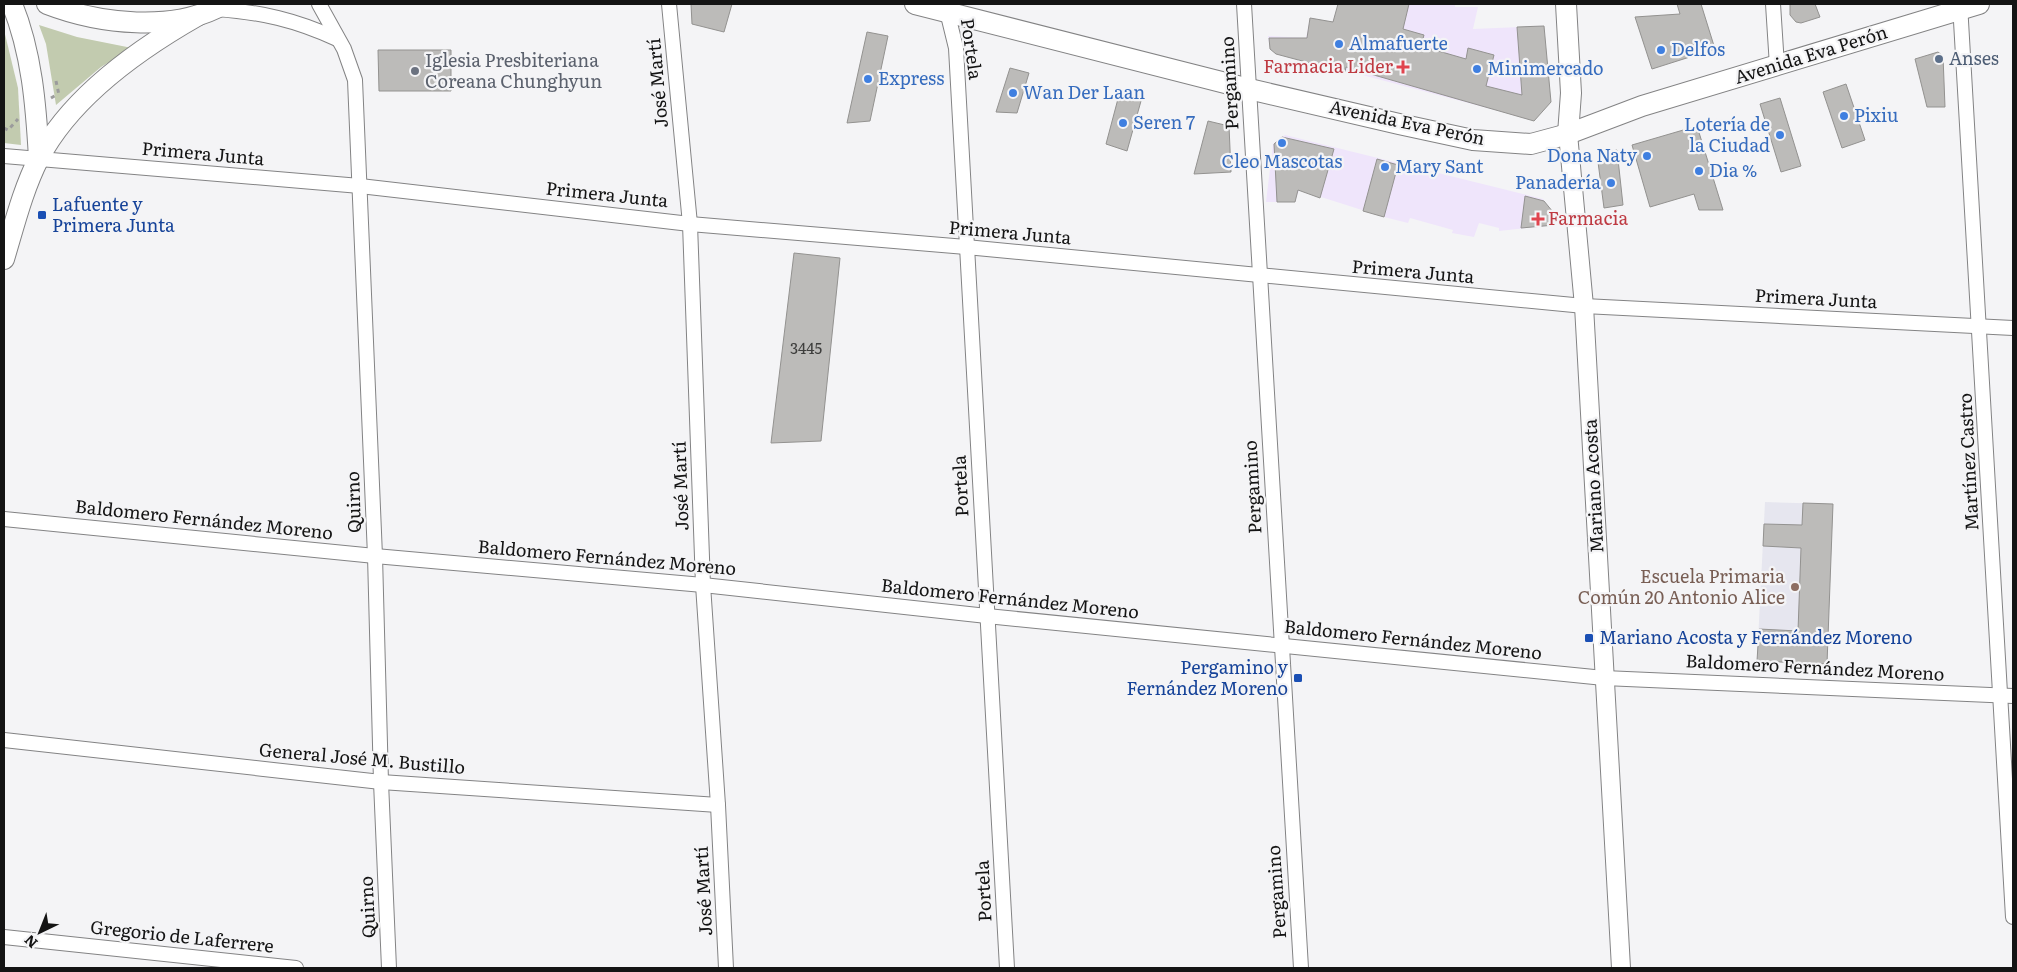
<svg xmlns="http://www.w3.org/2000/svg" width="2017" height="972" font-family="Literata,serif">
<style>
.commercial{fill:#efe5fb}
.built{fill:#e6e6ef}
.green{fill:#c2cbaf}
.building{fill:#bcbbb9;stroke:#939290}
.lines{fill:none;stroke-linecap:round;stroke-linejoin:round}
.minor-casing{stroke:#838384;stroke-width:16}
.tertiary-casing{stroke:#838384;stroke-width:20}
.secondary-casing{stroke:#838384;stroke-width:22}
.path{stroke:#9b9b9c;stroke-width:3;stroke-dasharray:4 4;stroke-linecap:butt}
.minor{stroke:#fff;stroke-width:14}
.tertiary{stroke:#fff;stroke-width:18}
.secondary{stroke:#fff;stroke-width:20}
.shop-dot{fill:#3f7fe0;stroke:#f4f4f6;stroke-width:2}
.service-dot{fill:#5c6f8a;stroke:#f4f4f6;stroke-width:2}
.health-dot{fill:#e0444e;stroke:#f4f4f6;stroke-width:2}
.worship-dot{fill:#6b7280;stroke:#f4f4f6;stroke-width:2}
.transit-dot{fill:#1a4fb4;stroke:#f4f4f6;stroke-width:2}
.education-dot{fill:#8d6e63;stroke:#f4f4f6;stroke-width:2}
.labels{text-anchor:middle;stroke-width:4.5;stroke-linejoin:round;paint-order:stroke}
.number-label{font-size:15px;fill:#3e3e3d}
.shop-label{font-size:18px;fill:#366cbe;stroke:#f4f4f6;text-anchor:start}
.street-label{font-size:18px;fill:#141414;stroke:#f4f4f6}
.service-label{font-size:18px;fill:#4e5e75;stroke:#f4f4f6;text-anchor:start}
.worship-label{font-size:18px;fill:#5b616d;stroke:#f4f4f6;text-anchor:start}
.health-label{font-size:18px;fill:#be3a42;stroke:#f4f4f6;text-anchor:end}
.transit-label{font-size:18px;fill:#164399;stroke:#f4f4f6;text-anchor:start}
.education-label{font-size:18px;fill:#785e54;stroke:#f4f4f6;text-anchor:end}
</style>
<rect width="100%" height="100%" fill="#f4f4f6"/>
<!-- commercial -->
<g class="commercial">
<path d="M1338 4H1455V7H1478L1473 29 1544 26 1550 101 1533 120 1279 53 1270 49 1268 36 1306 38 1310 18 1333 22Z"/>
<path d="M1285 135 1543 199 1551 213 1555 225 1499 231V228L1479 223 1474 237 1452 233 1453 230 1410 218 1408 223 1384 217 1299 190 1295 202H1266L1273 144Z"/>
</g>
<!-- built -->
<path class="built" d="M1765 502 1833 504 1827 664 1757 661Z"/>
<!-- green -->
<g class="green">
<path d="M39 25 77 37 132 48 101 67 56 105 46 44Z"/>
<path d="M4 30 18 88 21 145 4 143Z"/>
</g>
<!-- building -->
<g class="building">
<path d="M691 4H732L724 32 692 24Z"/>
<path d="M1338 4H1409L1403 29 1424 35 1421 46 1466 59 1468 48 1494 55 1486 86 1522 95 1517 27 1544 26 1551 102 1534 121 1346 67 1345 72 1321 66 1276 54 1270 49 1269 38H1307L1310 18 1333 22Z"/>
<path d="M1677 4H1701L1715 49 1652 69 1635 17 1680 14Z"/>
<path d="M1790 4H1815L1820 17 1801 23 1796 22 1790 15Z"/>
<path d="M867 32 888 36 870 121 847 123Z"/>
<path d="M378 50H451V91H379Z"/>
<path d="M1938 52 1943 56 1945 107H1927L1915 59Z"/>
<path d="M1010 68 1029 73 1017 113 996 112Z"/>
<path d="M1846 84 1865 140 1842 148 1823 92Z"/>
<path d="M1119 95 1141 101 1127 151 1106 144Z"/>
<path d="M1780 98 1801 166 1781 172 1760 104Z"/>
<path d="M1208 121 1229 126 1231 172 1194 174Z"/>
<path d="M1697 126 1723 210H1699L1694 194 1650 207 1632 145Z"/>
<path d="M1282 137 1334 149 1320 198 1298 190 1295 202H1277L1274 144Z"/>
<path d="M1617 150 1623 205 1604 208 1598 162 1605 153Z"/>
<path d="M1377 159 1398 165 1384 217 1363 211Z"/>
<path d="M1525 196 1544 201 1553 212 1555 225 1521 228Z"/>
<path d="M794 253 840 258 821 441 771 443Z"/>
<path d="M1803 503 1833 504 1827 664 1757 661 1759 629 1798 631 1801 548 1763 546 1764 524 1802 525Z"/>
</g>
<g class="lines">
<defs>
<g id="minor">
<path d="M319 4 344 49 355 80 375 556 381 782 389 968"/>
<path d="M669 4 690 224 703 585 718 805 726 968"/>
<path d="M1244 4 1301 968"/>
<path d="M1773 4 1777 66"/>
<path d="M1960 4 2013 917"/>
<path d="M946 7 956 48 1007 968"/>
<path d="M216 9C261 12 296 20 337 39"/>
<path d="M4 156 360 186 690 224 966 247 1584 306 2013 328"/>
<path d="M4 519 375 556 703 585 987 616 1604 678 2013 696"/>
<path d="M4 740 381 782 718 805"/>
<path d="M4 937 296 968"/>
</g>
<path id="tertiary" d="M1568 134 1584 306 1621 968"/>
<g id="secondary">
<path d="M12 4C32 53 36 106 39 158"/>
<path d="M47 4C99 24 174 33 224 4"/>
<path d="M915 4 1249 89 1399 124 1473 140 1531 144 1568 134 1642 106 1979 4"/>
<path d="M1566 4 1571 93 1568 134"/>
<path d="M4 259C14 226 23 189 39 158 71 97 139 49 197 16"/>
</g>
</defs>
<!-- minor casing -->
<use href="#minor" class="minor-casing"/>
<!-- tertiary casing -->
<use href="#tertiary" class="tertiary-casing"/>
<!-- secondary casing -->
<use href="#secondary" class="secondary-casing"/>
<!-- path -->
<g class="path">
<path d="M56 81 59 95"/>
<path d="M51 98 58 94"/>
<path d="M4 128 8 130 18 119"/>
</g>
<!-- minor -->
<use href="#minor" class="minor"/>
<!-- tertiary -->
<use href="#tertiary" class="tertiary"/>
<!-- secondary -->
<use href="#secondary" class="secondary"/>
</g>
<!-- markers -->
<g class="shop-dot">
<circle cx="1339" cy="44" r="5"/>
<circle cx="1661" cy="50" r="5"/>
<circle cx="1477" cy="69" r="5"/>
<circle cx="868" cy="79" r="5"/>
<circle cx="1013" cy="93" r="5"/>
<circle cx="1844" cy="116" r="5"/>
<circle cx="1123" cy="123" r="5"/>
<circle cx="1780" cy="135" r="5"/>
<circle cx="1282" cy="143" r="5"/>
<circle cx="1647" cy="156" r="5"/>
<circle cx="1385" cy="167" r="5"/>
<circle cx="1699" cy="171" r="5"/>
<circle cx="1611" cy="183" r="5"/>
</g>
<circle class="service-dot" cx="1939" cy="59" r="5"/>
<g class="health-dot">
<path d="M1400.5 59.5h5v5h5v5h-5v5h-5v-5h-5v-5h5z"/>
<path d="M1535.5 211.5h5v5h5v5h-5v5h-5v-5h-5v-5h5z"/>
</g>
<circle class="worship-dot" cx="415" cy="71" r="5"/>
<g class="transit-dot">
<rect x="37" y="210" width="10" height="10" rx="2.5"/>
<rect x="1584" y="633" width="10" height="10" rx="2.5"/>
<rect x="1293" y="673" width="10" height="10" rx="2.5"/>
</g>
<circle class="education-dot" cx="1795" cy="587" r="5"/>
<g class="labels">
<!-- number labels -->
<g class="number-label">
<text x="806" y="354">3445</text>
</g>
<!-- shop labels -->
<g class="shop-label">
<text x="1349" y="50">Almafuerte</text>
<text x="1671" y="56">Delfos</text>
<text x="1487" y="75">Minimercado</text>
<text x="878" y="85">Express</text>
<text x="1023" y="99">Wan Der Laan</text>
<text x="1854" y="122">Pixiu</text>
<text x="1133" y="129">Seren 7</text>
<text x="1770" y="131" text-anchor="end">Lotería de<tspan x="1770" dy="21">la Ciudad</tspan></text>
<text x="1637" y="162" text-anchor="end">Dona Naty</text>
<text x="1282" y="168" text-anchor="middle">Cleo Mascotas</text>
<text x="1395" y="173">Mary Sant</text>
<text x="1709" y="177">Dia %</text>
<text x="1601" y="189" text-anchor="end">Panadería</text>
</g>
<!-- street labels -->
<g class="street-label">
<text transform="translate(971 49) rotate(82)" y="6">Portela</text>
<text transform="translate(1811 55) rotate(-17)" y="6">Avenida Eva Perón</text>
<text transform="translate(658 83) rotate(-95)" y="6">José Martí</text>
<text transform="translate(1230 83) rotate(-93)" y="6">Pergamino</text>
<text transform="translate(1407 123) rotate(12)" y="6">Avenida Eva Perón</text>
<text transform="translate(203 154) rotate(5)" y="6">Primera Junta</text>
<text transform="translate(607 195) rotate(6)" y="6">Primera Junta</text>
<text transform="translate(1010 233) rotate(5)" y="6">Primera Junta</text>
<text transform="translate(1413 272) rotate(5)" y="6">Primera Junta</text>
<text transform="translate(1816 299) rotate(3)" y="6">Primera Junta</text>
<text transform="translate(1969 462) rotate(-93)" y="6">Martínez Castro</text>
<text transform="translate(681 486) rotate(-92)" y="6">José Martí</text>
<text transform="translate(961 486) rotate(-93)" y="6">Portela</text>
<text transform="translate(1594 486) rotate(-93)" y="6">Mariano Acosta</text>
<text transform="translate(1253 487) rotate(-93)" y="6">Pergamino</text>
<text transform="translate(354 502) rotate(-92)" y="6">Quirno</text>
<text transform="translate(204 520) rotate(6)" y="6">Baldomero Fernández Moreno</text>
<text transform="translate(607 558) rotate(5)" y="6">Baldomero Fernández Moreno</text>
<text transform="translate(1010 599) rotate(6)" y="6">Baldomero Fernández Moreno</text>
<text transform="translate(1413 640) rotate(6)" y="6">Baldomero Fernández Moreno</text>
<text transform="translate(1815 668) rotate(3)" y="6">Baldomero Fernández Moreno</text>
<text transform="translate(362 759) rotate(5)" y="6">General José M. Bustillo</text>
<text transform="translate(704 891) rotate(-93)" y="6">José Martí</text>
<text transform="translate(984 891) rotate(-93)" y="6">Portela</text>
<text transform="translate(1277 892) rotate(-94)" y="6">Pergamino</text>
<text transform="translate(368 907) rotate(-93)" y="6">Quirno</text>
<text transform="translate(182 937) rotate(6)" y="6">Gregorio de Laferrere</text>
</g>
<!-- service labels -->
<g class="service-label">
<text x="1949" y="65">Anses</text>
</g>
<!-- worship labels -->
<g class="worship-label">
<text x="425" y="67">Iglesia Presbiteriana<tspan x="425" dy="21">Coreana Chunghyun</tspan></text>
</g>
<!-- health labels -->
<g class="health-label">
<text x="1393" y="73">Farmacia Lider</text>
<text x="1548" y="225" text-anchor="start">Farmacia</text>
</g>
<!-- transit labels -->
<g class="transit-label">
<text x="52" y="211">Lafuente y<tspan x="52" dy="21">Primera Junta</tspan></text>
<text x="1599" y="644">Mariano Acosta y Fernández Moreno</text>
<text x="1288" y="674" text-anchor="end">Pergamino y<tspan x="1288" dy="21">Fernández Moreno</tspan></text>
</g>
<!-- education labels -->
<g class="education-label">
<text x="1785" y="583">Escuela Primaria<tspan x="1785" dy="21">Común 20 Antonio Alice</tspan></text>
</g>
</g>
<!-- border -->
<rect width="2017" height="972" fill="none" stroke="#141414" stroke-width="10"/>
<!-- north arrow -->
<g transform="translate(40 932) rotate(223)" stroke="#f4f4f6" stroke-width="4" paint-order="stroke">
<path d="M0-4L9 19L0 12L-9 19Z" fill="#141414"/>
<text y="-8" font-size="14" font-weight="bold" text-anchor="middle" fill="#141414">N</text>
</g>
</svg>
